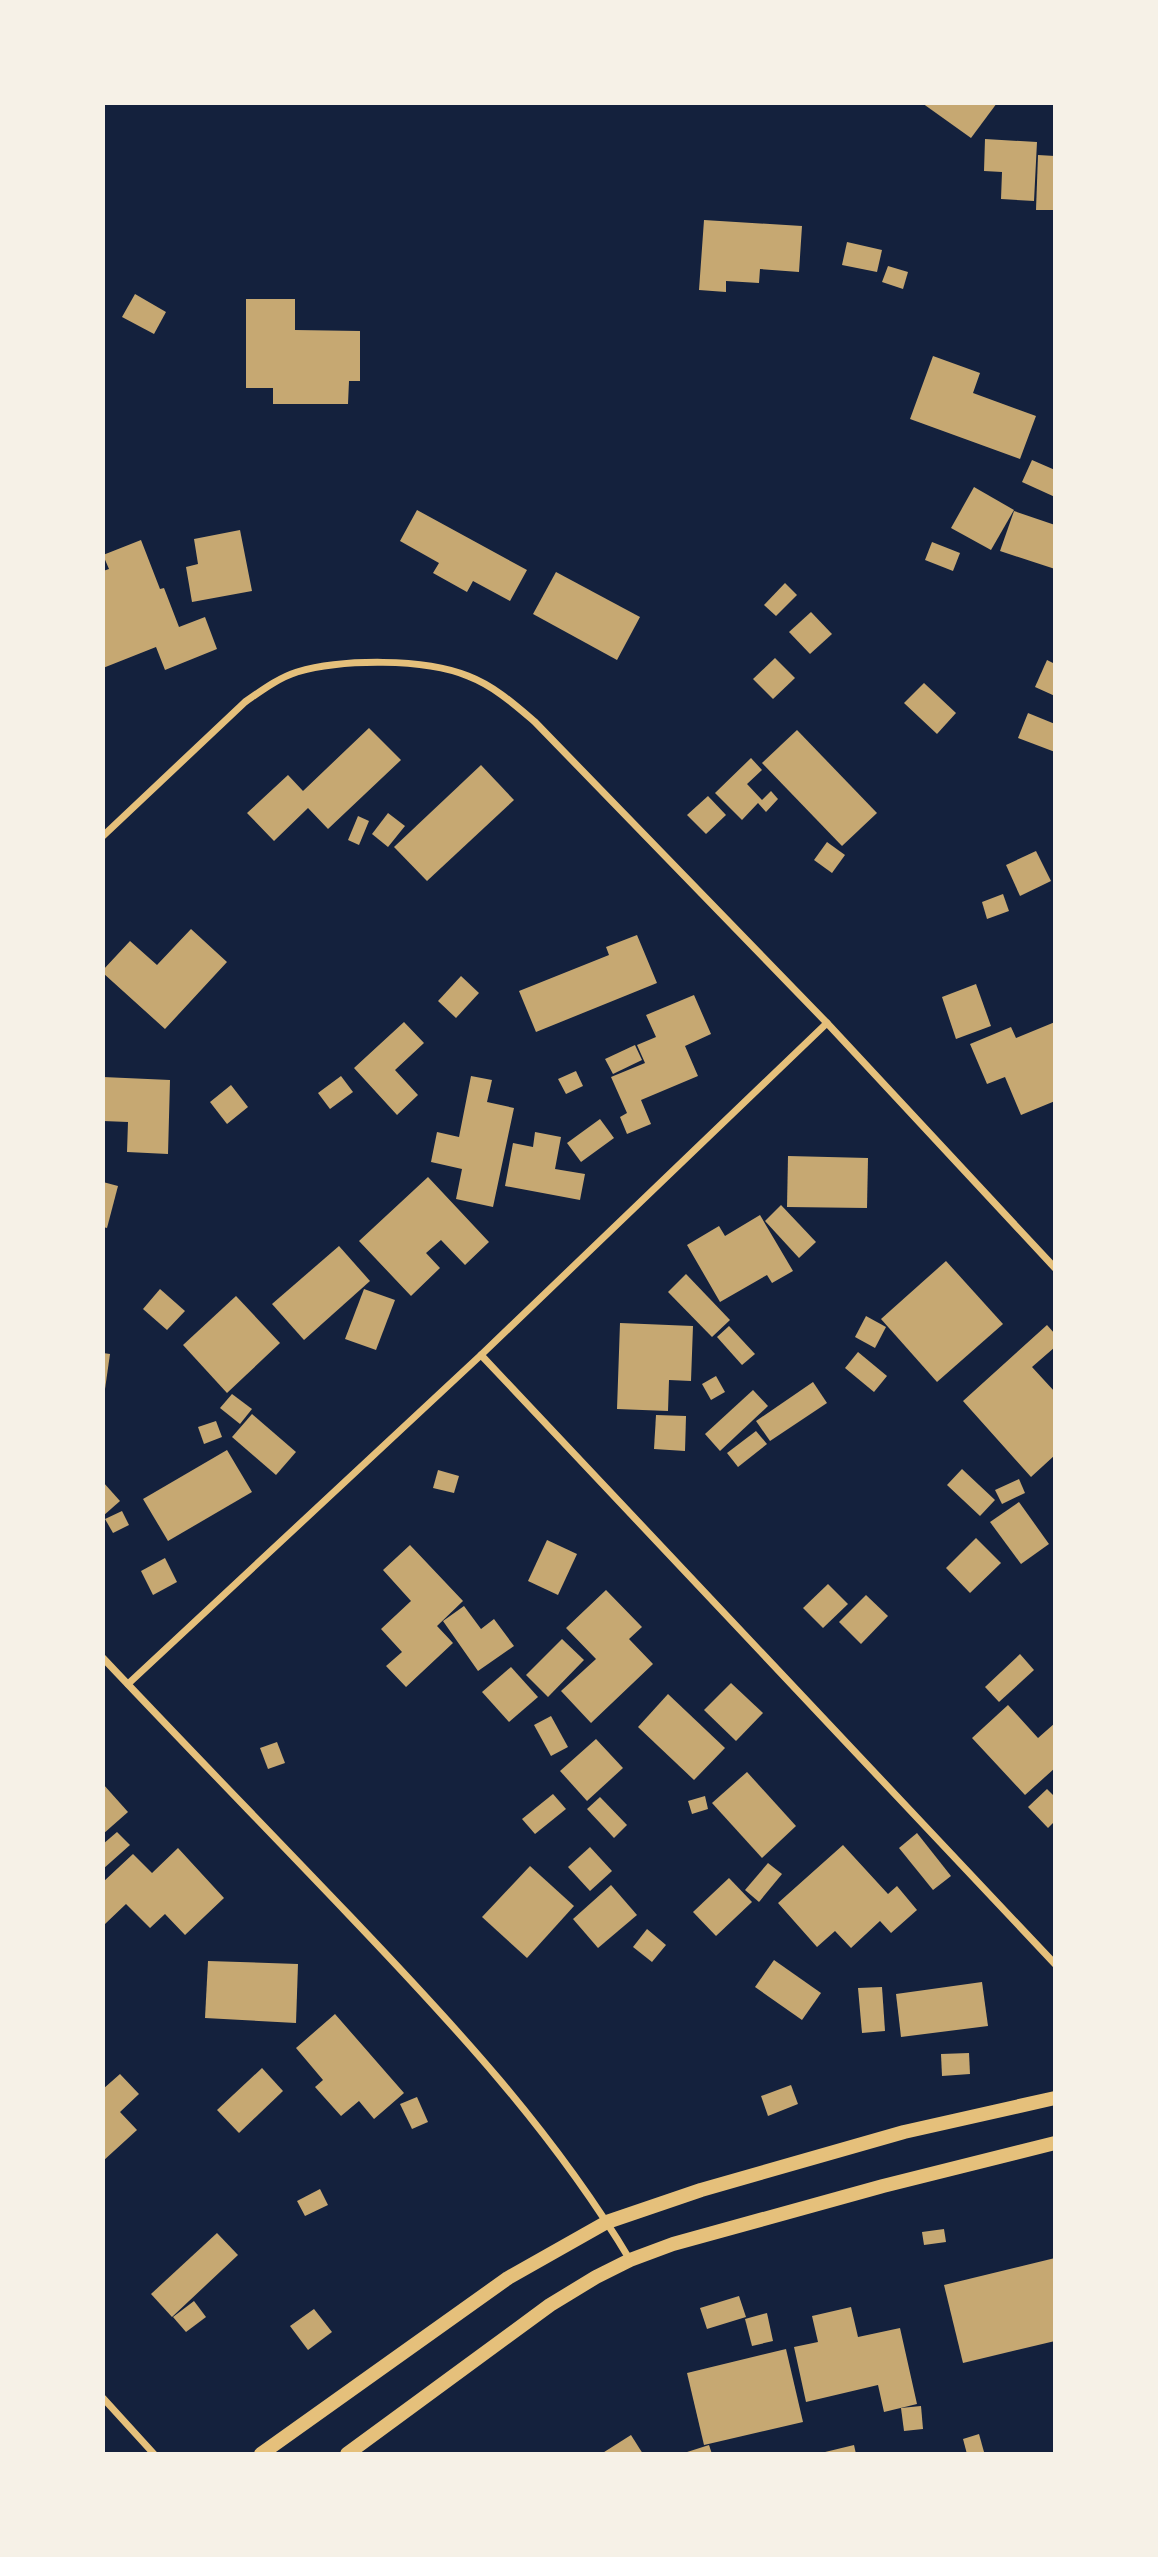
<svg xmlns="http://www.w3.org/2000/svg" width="1158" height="2557" font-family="Roboto,sans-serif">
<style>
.building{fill:#c6a872}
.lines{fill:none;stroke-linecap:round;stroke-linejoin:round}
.minor{stroke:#e5c07b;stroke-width:7}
.secondary{stroke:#e5c07b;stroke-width:14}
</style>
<rect width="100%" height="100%" fill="#14213d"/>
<!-- building -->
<g class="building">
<path d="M922 103H997L971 138Z"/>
<path d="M985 139 1037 142 1034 201 1001 199 1002 172 984 171Z"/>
<path d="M1038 155 1055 156V210H1036Z"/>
<path d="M704 220 802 226 799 272 760 269 759 283 726 281V292L699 290Z"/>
<path d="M847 242 882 250 877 272 842 265Z"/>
<path d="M888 266 908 272 903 289 882 282Z"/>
<path d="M135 294 166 312 154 334 122 317Z"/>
<path d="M246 299H295V330L360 331V381H349L348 404H273V388H246Z"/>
<path d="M933 356 980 373 973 393 1036 416 1020 459 910 419Z"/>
<path d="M1032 460 1055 470V497L1022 482Z"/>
<path d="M974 487 1014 510 991 550 951 528Z"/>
<path d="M417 510 527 570 510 601 473 581 467 592 433 573 439 563 400 541Z"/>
<path d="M1014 511 1055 525V569L1000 551Z"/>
<path d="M240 530 252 591 192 602 186 567 198 564 194 539Z"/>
<path d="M141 540 160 589 164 588 179 627 205 617 217 649 165 670 156 647 103 668V571L109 569 103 555Z"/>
<path d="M932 542 960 553 953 571 925 560Z"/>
<path d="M556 572 640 617 617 660 533 614Z"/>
<path d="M785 583 797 595 776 616 764 605Z"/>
<path d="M811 612 832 634 810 654 789 632Z"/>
<path d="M775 658 795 678 773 699 753 679Z"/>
<path d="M1047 660 1055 664V696L1035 687Z"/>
<path d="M924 683 956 713 937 734 904 703Z"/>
<path d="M1028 713 1055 724V752L1018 738Z"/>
<path d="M369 728 401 760 328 829 308 808 274 841 247 813 288 775 303 791Z"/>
<path d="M797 730 877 813 842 846 762 763Z"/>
<path d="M751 758 762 770 747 784 762 800 771 791 778 799 766 812 758 803 742 820 715 793Z"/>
<path d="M481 765 514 800 427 881 394 847Z"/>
<path d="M708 796 726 815 706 834 687 815Z"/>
<path d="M388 813 405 826 388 847 372 834Z"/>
<path d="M358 816 369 821 359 845 348 840Z"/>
<path d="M827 842 845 855 832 873 814 860Z"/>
<path d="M1036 851 1051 881 1020 896 1006 865Z"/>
<path d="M1003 894 1009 911 987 919 982 902Z"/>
<path d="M191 929 227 962 165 1029 103 973V970L130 941 157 965Z"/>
<path d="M637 935 657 983 536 1032 519 991 609 955 606 947Z"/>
<path d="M461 976 479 993 456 1018 438 1001Z"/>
<path d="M976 984 991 1026 956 1039 942 997Z"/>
<path d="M694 995 711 1034 685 1046 698 1076 641 1100 651 1124 627 1134 620 1117 627 1113 611 1077 645 1063 637 1045 656 1037 646 1015Z"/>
<path d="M404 1022 424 1043 395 1070 418 1095 397 1115 354 1068Z"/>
<path d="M1055 1022V1101L1021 1115 1005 1077 987 1084 970 1044 1011 1027 1016 1038Z"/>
<path d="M635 1045 642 1060 613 1074 605 1059Z"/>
<path d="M576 1071 583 1086 566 1094 558 1079Z"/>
<path d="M341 1076 353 1092 330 1109 318 1093Z"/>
<path d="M471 1076 492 1080 487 1102 514 1108 493 1207 456 1199 462 1169 431 1162 437 1132 459 1137Z"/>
<path d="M103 1077 170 1080 168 1154 127 1152 128 1122 103 1121Z"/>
<path d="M231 1085 248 1107 227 1124 210 1102Z"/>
<path d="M600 1119 614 1138 581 1162 567 1143Z"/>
<path d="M535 1132 561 1137 555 1169 585 1174 580 1200 505 1186 513 1143 533 1147Z"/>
<path d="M788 1156 868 1158 867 1208 787 1207Z"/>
<path d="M428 1177 489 1242 465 1265 441 1240 426 1253 440 1268 411 1296 359 1241Z"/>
<path d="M103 1182 118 1186 107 1228 103 1227Z"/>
<path d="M781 1205 816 1242 799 1258 765 1221Z"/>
<path d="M760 1215 793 1271 772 1283 767 1275 720 1302 687 1245 719 1226 725 1236Z"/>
<path d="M339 1246 370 1281 304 1340 272 1304Z"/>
<path d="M946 1261 1003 1324 937 1382 881 1319Z"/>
<path d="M686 1274 730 1320 712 1337 668 1292Z"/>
<path d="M160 1289 185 1311 167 1330 143 1309Z"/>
<path d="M364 1289 395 1300 376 1350 345 1339Z"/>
<path d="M236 1296 280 1343 227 1393 183 1345Z"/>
<path d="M866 1316 886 1327 875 1348 855 1337Z"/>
<path d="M620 1323 693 1326 691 1381 669 1380 668 1411 617 1409Z"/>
<path d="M1047 1325 1055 1334V1347L1032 1367 1055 1392V1455L1031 1477 963 1401Z"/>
<path d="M729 1326 755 1354 742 1365 717 1337Z"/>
<path d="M858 1352 887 1376 874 1392 845 1368Z"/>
<path d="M103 1353 110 1354 105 1389H103Z"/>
<path d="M716 1376 725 1392 711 1400 702 1384Z"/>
<path d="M813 1382 827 1403 770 1441 756 1421Z"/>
<path d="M753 1390 768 1406 720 1451 705 1434Z"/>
<path d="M232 1394 252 1409 240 1424 220 1408Z"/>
<path d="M252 1414 296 1452 276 1475 232 1437Z"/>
<path d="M656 1415 686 1416 685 1451 654 1449Z"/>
<path d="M216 1421 222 1437 204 1444 198 1427Z"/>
<path d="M756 1431 767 1444 738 1467 727 1453Z"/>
<path d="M227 1450 252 1492 168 1541 143 1499Z"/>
<path d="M962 1469 995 1500 980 1516 947 1485Z"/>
<path d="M438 1470 459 1476 454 1493 433 1488Z"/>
<path d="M1019 1479 1025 1493 1002 1504 995 1490Z"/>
<path d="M103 1482 120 1501 103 1516Z"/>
<path d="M1019 1502 1049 1544 1021 1564 990 1522Z"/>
<path d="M122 1511 129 1525 113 1533 105 1519Z"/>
<path d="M976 1538 1001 1563 970 1593 946 1568Z"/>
<path d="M547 1540 577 1554 558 1595 528 1581Z"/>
<path d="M410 1545 463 1601 437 1626 453 1643 406 1687 386 1666 402 1652 381 1629 411 1601 383 1570Z"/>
<path d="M165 1558 177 1582 153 1595 141 1571Z"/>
<path d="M828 1584 848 1604 823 1628 803 1608Z"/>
<path d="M606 1590 642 1627 629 1639 653 1664 591 1723 561 1691 596 1659 566 1628Z"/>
<path d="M866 1595 888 1616 861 1644 839 1622Z"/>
<path d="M464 1606 481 1629 494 1619 514 1646 478 1671 443 1621Z"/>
<path d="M562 1639 584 1660 548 1697 526 1675Z"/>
<path d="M1020 1654 1034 1670 999 1702 985 1687Z"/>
<path d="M511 1667 538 1697 509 1722 482 1692Z"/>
<path d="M731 1683 763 1713 736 1741 704 1710Z"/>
<path d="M668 1694 725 1748 694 1780 638 1727Z"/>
<path d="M1008 1705 1038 1738 1055 1723V1768L1025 1795 972 1738Z"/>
<path d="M551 1716 568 1747 551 1756 534 1725Z"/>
<path d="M596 1739 623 1768 587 1801 560 1771Z"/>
<path d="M277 1742 285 1763 268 1769 260 1748Z"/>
<path d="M747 1772 796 1826 762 1858 712 1803Z"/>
<path d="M103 1784 128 1812 103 1834Z"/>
<path d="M1047 1789 1055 1797V1821L1048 1828 1028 1807Z"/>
<path d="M553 1794 566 1809 535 1834 522 1819Z"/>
<path d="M705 1796 708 1809 692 1814 688 1801Z"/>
<path d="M600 1797 627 1825 614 1838 587 1809Z"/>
<path d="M117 1832 130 1845 103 1869V1844Z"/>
<path d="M917 1833 951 1876 933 1890 899 1848Z"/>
<path d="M843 1845 888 1894 897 1886 917 1910 891 1933 880 1921 851 1948 835 1931 817 1947 778 1903Z"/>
<path d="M590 1847 612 1871 590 1891 568 1867Z"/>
<path d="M178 1848 224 1898 185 1935 165 1914 150 1928 126 1904 105 1924 103 1882 133 1854 152 1873Z"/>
<path d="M768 1863 782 1874 759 1902 745 1890Z"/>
<path d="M530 1866 574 1906 527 1958 482 1917Z"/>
<path d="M729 1878 752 1902 716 1936 693 1912Z"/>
<path d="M611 1885 637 1915 598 1948 573 1919Z"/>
<path d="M647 1929 666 1945 652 1962 633 1947Z"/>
<path d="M774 1960 821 1993 802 2020 755 1987Z"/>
<path d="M208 1961 298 1964 296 2023 205 2018Z"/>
<path d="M982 1982 988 2026 901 2037 896 1994Z"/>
<path d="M882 1987 885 2031 862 2033 858 1988Z"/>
<path d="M335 2014 404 2093 374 2119 359 2101 341 2116 315 2087 323 2080 296 2048Z"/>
<path d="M969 2053 970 2074 942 2076 941 2054Z"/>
<path d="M262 2068 283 2091 239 2133 217 2110Z"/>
<path d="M120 2074 139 2094 120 2112 137 2130 103 2161V2089Z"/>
<path d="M791 2085 798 2104 768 2116 761 2096Z"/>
<path d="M417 2097 428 2122 412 2129 400 2104Z"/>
<path d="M320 2189 328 2205 305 2216 297 2201Z"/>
<path d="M944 2229 946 2242 924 2245 922 2232Z"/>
<path d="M217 2233 238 2255 172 2317 151 2294Z"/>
<path d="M1055 2258V2341L963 2363 944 2285Z"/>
<path d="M739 2296 746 2317 707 2329 700 2308Z"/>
<path d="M194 2301 206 2317 186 2332 173 2317Z"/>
<path d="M851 2307 858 2337 900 2328 917 2404 884 2412 878 2385 806 2402 794 2347 818 2342 812 2316Z"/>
<path d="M314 2309 332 2332 308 2350 290 2326Z"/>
<path d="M767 2313 773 2341 752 2346 745 2319Z"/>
<path d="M786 2349 803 2422 704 2445 687 2373Z"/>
<path d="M921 2406 923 2429 904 2431 901 2408Z"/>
<path d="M979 2434 984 2452 967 2454 963 2439Z"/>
<path d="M631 2435 643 2454H601Z"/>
<path d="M709 2445 712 2454H684V2453Z"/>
<path d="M854 2445 856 2454H821V2453Z"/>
</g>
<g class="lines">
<!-- minor -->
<g class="minor">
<path d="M103 836 245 702C261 691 278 678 297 672 342 659 424 658 468 676 494 686 514 704 535 722L827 1023 1055 1268"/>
<path d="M481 1355 1055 1964"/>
<path d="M103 1658C184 1744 267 1829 349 1915 452 2023 553 2131 630 2260"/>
<path d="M128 1684 481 1355 827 1023"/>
<path d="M103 2398 154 2454"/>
</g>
<!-- secondary -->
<g class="secondary">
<path d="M261 2454 508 2278 607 2222 701 2190 904 2132 1055 2098"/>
<path d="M347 2454 550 2305 596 2277 630 2260 673 2244 883 2186 1055 2143"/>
</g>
</g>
<!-- border -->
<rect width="1158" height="2557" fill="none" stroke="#f6f1e7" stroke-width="210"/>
</svg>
